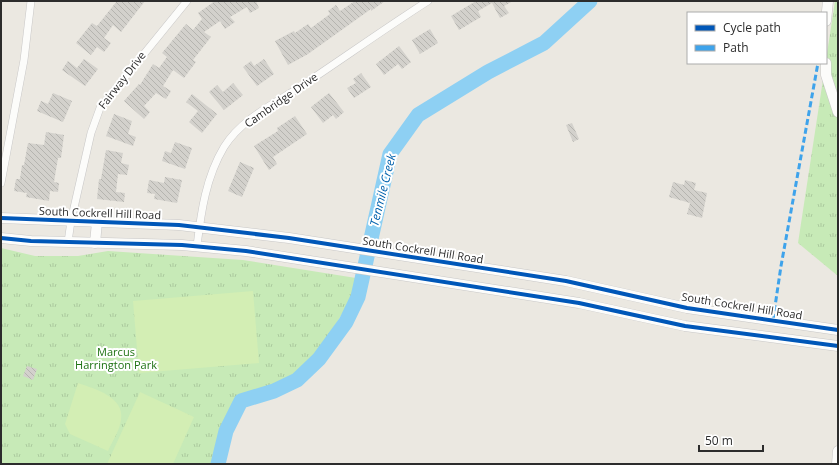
<svg xmlns="http://www.w3.org/2000/svg" width="839" height="465" font-family="'Open Sans',sans-serif">
<style>
.grass{fill:url(#grass-tufts)}
.pitch{fill:#d3eeb4}
.lines{fill:none;stroke-linecap:round;stroke-linejoin:round}
.river{stroke:#8ed0f3;stroke-width:15}
.building{fill:url(#building-back-hatch)}
.minor-casing{stroke:#c8c7c7;stroke-width:8}
.secondary-casing{stroke:#c8c7c7;stroke-width:11}
.minor{stroke:#fcfcfa;stroke-width:7}
.secondary{stroke:#fcfcfa;stroke-width:10}
.quiet{stroke:#3ea3eb;stroke-width:3;stroke-dasharray:6 3;stroke-linecap:butt}
.cycleway-casing{stroke:#fff;stroke-width:6}
.cycleway{stroke:#0057b8;stroke-width:4}
.labels{text-anchor:middle;stroke-width:4;stroke-linejoin:round;paint-order:stroke}
.street-label{font-size:11px;fill:#2c2c2c;stroke:#fff}
.park-label{font-size:11px;fill:#1e7213;stroke:#fff}
.water-label{font-size:12px;font-style:italic;fill:#0061ac;stroke:#fff}
</style>
<defs>
<pattern id="grass-tufts" width="24" height="20" patternUnits="userSpaceOnUse"><rect width="24" height="20" fill="#c7eab7"/><path d="M3 7l-1-3M5 7V3M7 7l1-3M15 17l-1-3M17 17v-4M19 17l1-3" fill="none" stroke="#abc99e"/></pattern>
<pattern id="building-back-hatch" width="6" height="6" patternUnits="userSpaceOnUse"><rect width="6" height="6" fill="#d3d1cc"/><path d="M-1 5l2 2M0 0l6 6M5-1l2 2" fill="none" stroke="#b5b4af"/></pattern>
</defs>
<rect width="100%" height="100%" fill="#ebe8e1"/>
<!-- grass -->
<g class="grass">
<path d="M835 1H838V276L798 243Z"/>
<path d="M1 248 35 256H78L108 251 243 260 356 278 352 298 316 356 296 376 274 386 239 397 222 429 211 464H1Z"/>
</g>
<!-- pitch -->
<g class="pitch">
<path d="M253 291 259 363 139 373 133 301Z"/>
<path d="M78 383C95 389 125 397 121 420 120 430 112 442 108 451L70 434 65 424Z"/>
<path d="M140 392 194 417 173 464H107Z"/>
</g>
<g class="lines">
<!-- river -->
<path class="river" d="M218 464 226 431 241 401 274 391 297 380 319 359 346 322 358 297 390 154 418 115 488 72 544 43 590 1"/>
</g>
<!-- building -->
<g class="building">
<path d="M117 1H145L121 32 113 25 104 38 111 43 104 52 97 47 91 55 76 43 92 23 97 26Z"/>
<path d="M215 1H256L259 8 250 13 247 7 230 17 235 22 225 29 220 21 204 32 211 37 193 60 196 62 184 78 173 70 163 86 171 91 166 99 156 93 144 106 150 112 144 119 124 101 139 84 140 85 153 64 159 68 167 57 162 53 186 24 193 30 202 19 198 13Z"/>
<path d="M355 1H385L371 11V9L308 54 288 65 275 41 294 31 295 33 308 24 311 28 330 14 328 11 336 5 340 11Z"/>
<path d="M476 1H513L504 6 509 13 500 18 492 3 478 11 481 17 459 30 451 16Z"/>
<path d="M430 29 438 43 420 54 412 40Z"/>
<path d="M399 46 411 62 402 69 398 64 384 75 376 64Z"/>
<path d="M84 59 98 69 85 86 62 70 68 61 77 68Z"/>
<path d="M264 59 274 74 257 86 243 67 251 61 254 66Z"/>
<path d="M361 73 371 87 354 98 347 88 356 83 353 79Z"/>
<path d="M233 83 243 95 224 110 209 92 217 85 223 92Z"/>
<path d="M53 93 72 101 63 122 37 111 41 101 48 104Z"/>
<path d="M329 93 344 112 336 119 333 115 323 123 311 107Z"/>
<path d="M192 94 217 114 202 133 189 122 198 111 186 102Z"/>
<path d="M114 114 132 121 128 134 136 137 133 146 106 136Z"/>
<path d="M295 116 307 134 273 157 277 164 269 170 254 146 278 131 277 128Z"/>
<path d="M572 123 579 139 573 142 566 125Z"/>
<path d="M46 132 64 135 61 158H58L54 182 59 183 58 192 50 191 49 201 26 197 27 193 14 191 16 179H20L22 165H24L28 143 44 145Z"/>
<path d="M175 142 192 148 185 169 162 161 165 151 171 153Z"/>
<path d="M106 150 123 153 121 163 129 165 127 175 118 174 116 192 125 193 124 202 97 199 99 179H101Z"/>
<path d="M240 162 254 168 242 197 228 191Z"/>
<path d="M165 177 182 180 177 203 154 199 155 194 147 193 149 180 164 183Z"/>
<path d="M685 180 696 183 694 190 707 193 702 218 687 214 690 203 669 197 673 182 684 185Z"/>
<path d="M27 366 37 369 33 380 23 376Z"/>
</g>
<g class="lines">
<defs>
<g id="minor">
<path d="M1 183 24 60 31 1"/>
<path d="M68 242 71 221 91 133 100 108 187 1"/>
<path d="M197 246C201 212 206 177 224 147 240 121 271 105 297 89 341 60 384 29 428 1"/>
</g>
<g id="secondary">
<path d="M826 21 828 1"/>
<path d="M826 63V75L838 112"/>
<path d="M1 218 179 225 289 238 566 281 687 308 838 330"/>
<path d="M1 238 31 241 182 245 246 251 579 303 685 326 838 346"/>
<path d="M95 243 97 222"/>
<path d="M837 464 838 451"/>
</g>
</defs>
<!-- minor casing -->
<use href="#minor" class="minor-casing"/>
<!-- secondary casing -->
<use href="#secondary" class="secondary-casing"/>
<!-- minor -->
<use href="#minor" class="minor"/>
<!-- secondary -->
<use href="#secondary" class="secondary"/>
<!-- quiet -->
<path class="quiet" d="M773 320 781 266 818 63"/>
<defs>
<g id="cycleway">
<path d="M1 218 179 225 289 238 566 281 687 308 838 330"/>
<path d="M1 238 31 241 182 245 246 251 579 303 685 326 838 346"/>
</g>
</defs>
<!-- cycleway casing -->
<use href="#cycleway" class="cycleway-casing"/>
<!-- cycleway -->
<use href="#cycleway" class="cycleway"/>
</g>
<g class="labels">
<!-- street labels -->
<g class="street-label">
<text transform="translate(122 80) rotate(-52)" y="4">Fairway Drive</text>
<text transform="translate(281 100) rotate(-35)" y="4">Cambridge Drive</text>
<text transform="translate(100 213) rotate(2)" y="4">South Cockrell Hill Road</text>
<text transform="translate(423 250) rotate(9)" y="4">South Cockrell Hill Road</text>
<text transform="translate(742 306) rotate(9)" y="4">South Cockrell Hill Road</text>
</g>
<!-- park labels -->
<g class="park-label">
<text x="116" y="356">Marcus<tspan x="116" dy="13">Harrington Park</tspan></text>
</g>
<!-- water labels -->
<g class="water-label">
<text transform="translate(383 190) rotate(-76)" y="4">Tenmile Creek</text>
</g>
</g>
<!-- border -->
<rect width="839" height="465" fill="none" stroke="#2c2c2c" stroke-width="4"/>
<!-- legend -->
<rect x="687" y="12" width="140" height="52" fill="#ffffff" stroke="#ababab"/>
<rect x="695" y="25" width="20" height="6" fill="#0057b8" stroke="#ababab"/>
<text x="723" y="32" font-size="12" fill="#2c2c2c">Cycle path</text>
<rect x="695" y="45" width="20" height="6" fill="#3ea3eb" stroke="#ababab"/>
<text x="723" y="52" font-size="12" fill="#2c2c2c">Path</text>
<!-- scale -->
<path d="M699 445v6h64v-6" fill="none" stroke="#2c2c2c" stroke-width="2"/>
<text x="705" y="445" font-size="12" fill="#2c2c2c" stroke="#ffffff" stroke-width="3" paint-order="stroke">50 m</text>
</svg>
